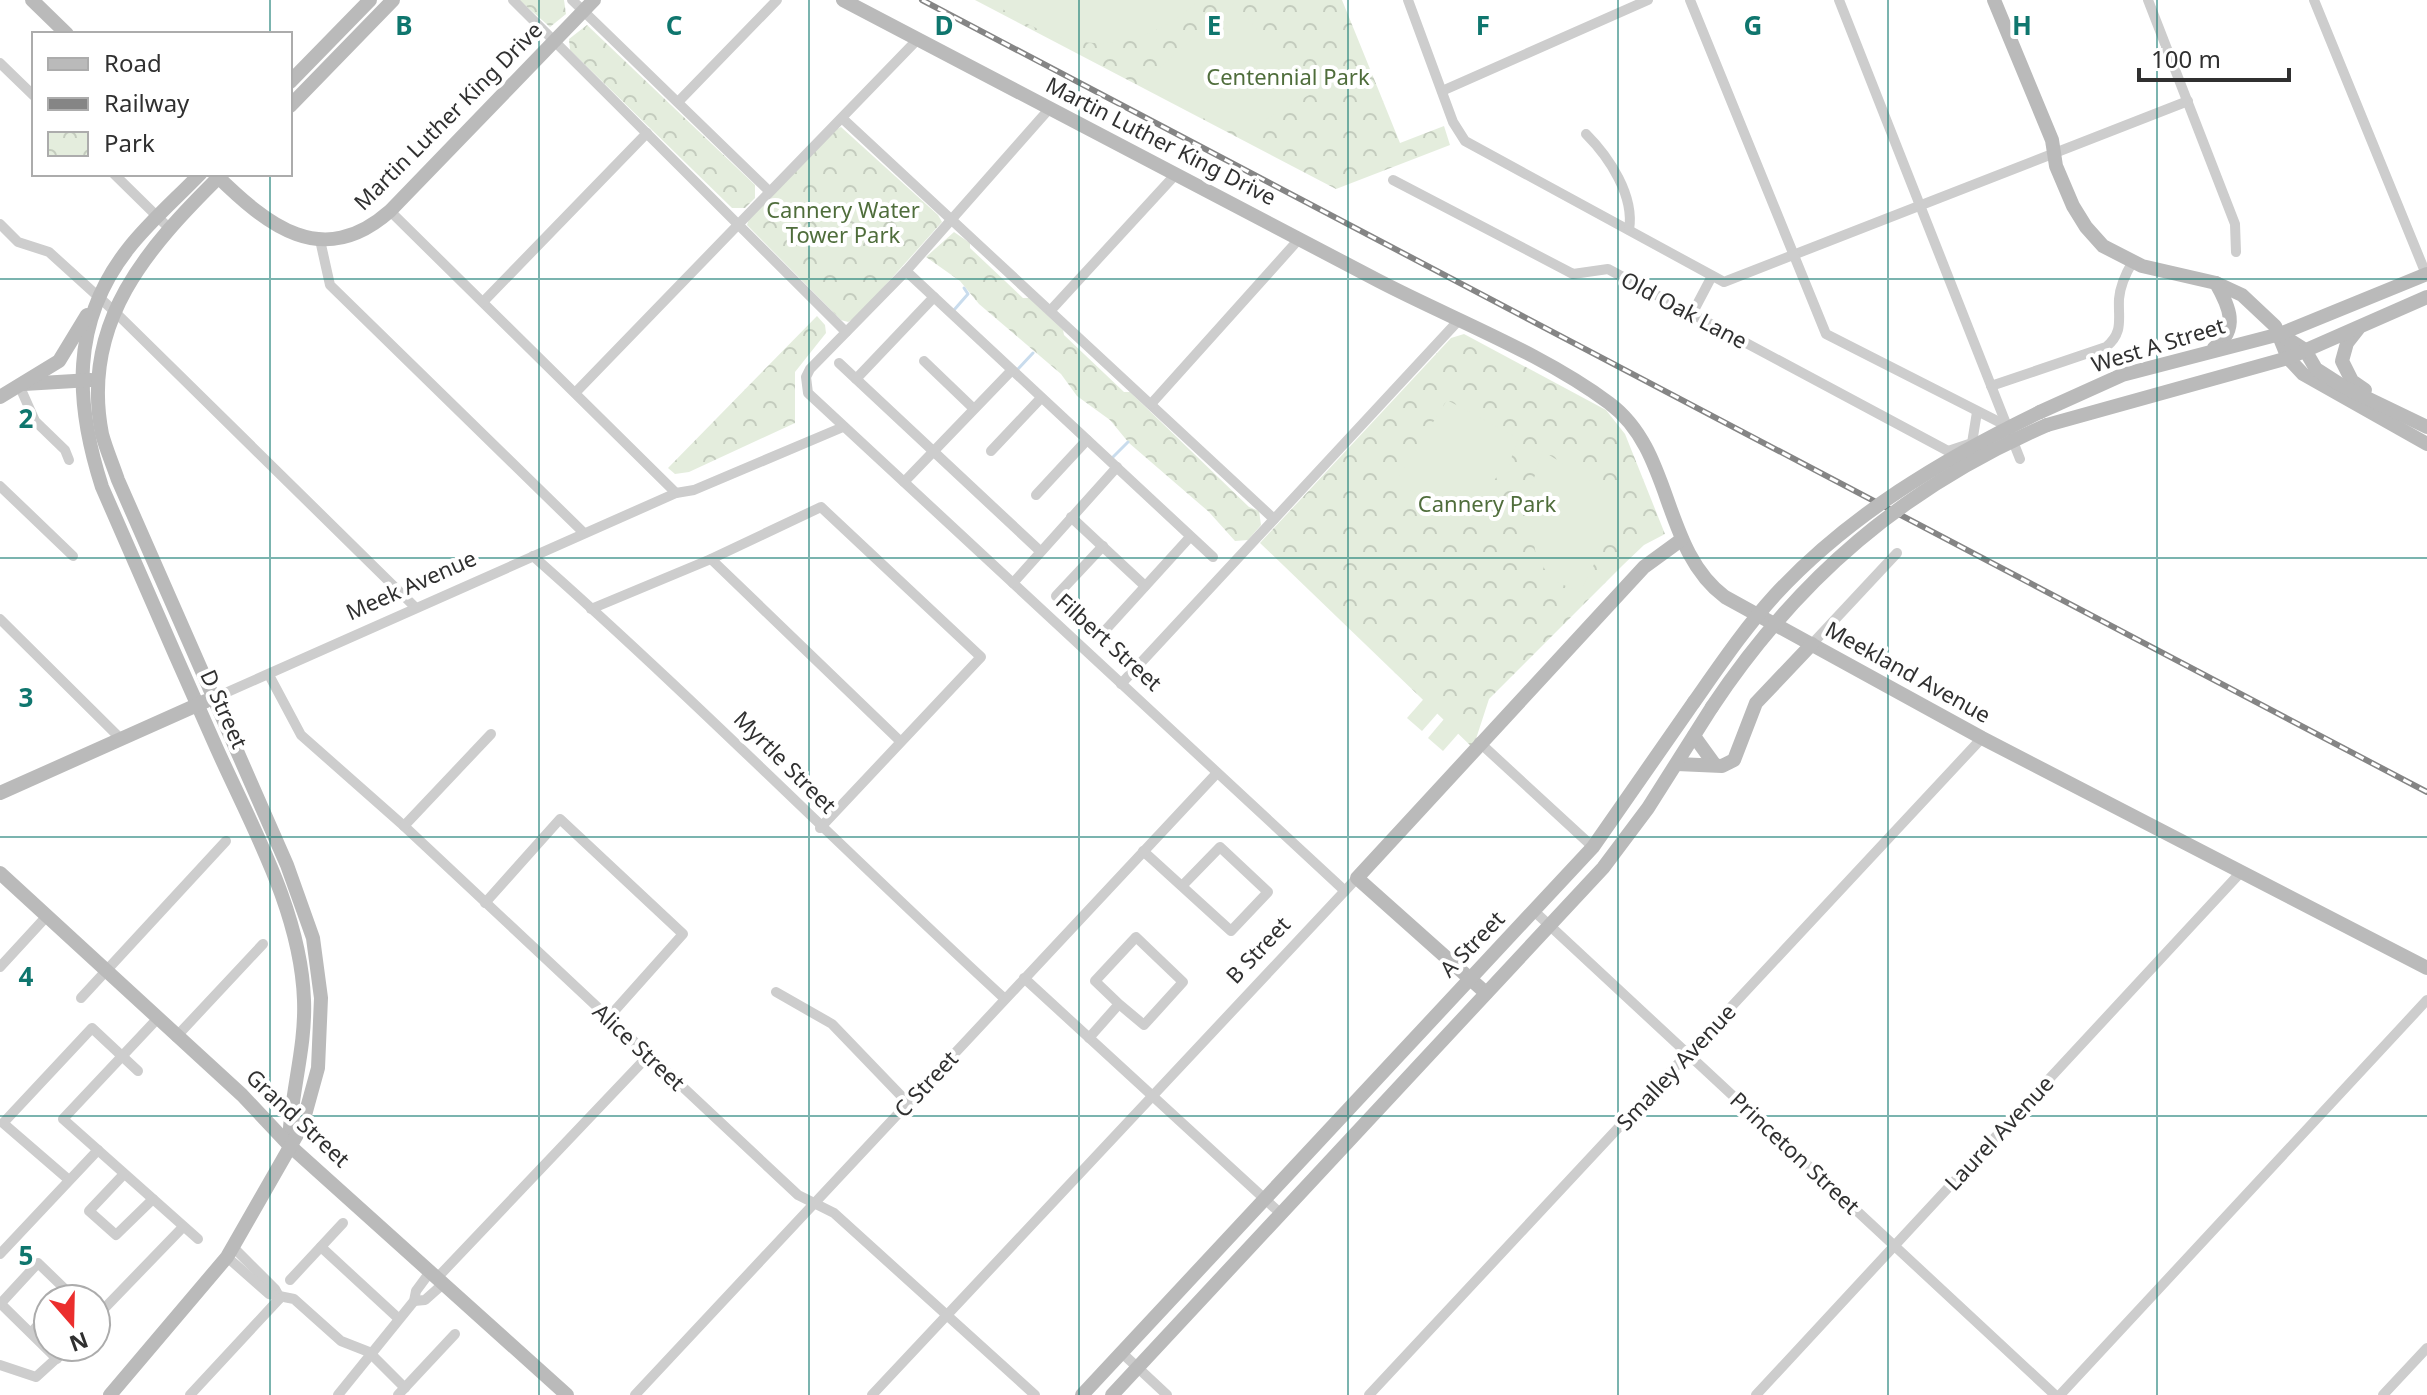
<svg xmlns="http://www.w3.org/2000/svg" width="2427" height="1395" font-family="'Noto Sans',sans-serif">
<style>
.park{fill:url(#park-crowns)}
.pitch{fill:#e4eddd}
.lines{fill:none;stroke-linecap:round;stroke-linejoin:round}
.stream{stroke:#c9dced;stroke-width:3}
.street{stroke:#cdcdcd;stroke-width:10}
.secondary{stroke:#bababa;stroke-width:14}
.rail-casing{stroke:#858585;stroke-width:6}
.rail{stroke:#fff;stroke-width:3;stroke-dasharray:9;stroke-linecap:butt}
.secondary-bridge{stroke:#bababa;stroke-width:14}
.grid{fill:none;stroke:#0f766e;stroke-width:2;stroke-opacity:0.55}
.labels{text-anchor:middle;stroke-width:8;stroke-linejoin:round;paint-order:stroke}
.park-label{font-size:22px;fill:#4f6d3b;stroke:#fff}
.street-label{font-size:22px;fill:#303030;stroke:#fff}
.grid-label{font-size:26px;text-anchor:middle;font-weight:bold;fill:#0f766e;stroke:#fff;stroke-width:8;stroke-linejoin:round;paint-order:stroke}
</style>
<defs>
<pattern id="park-crowns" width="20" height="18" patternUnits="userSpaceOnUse" patternTransform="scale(2)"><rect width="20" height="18" fill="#e4eddd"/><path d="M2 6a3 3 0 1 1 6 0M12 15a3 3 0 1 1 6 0" fill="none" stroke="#c4ccbe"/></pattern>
</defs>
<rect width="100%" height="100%" fill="#fff"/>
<!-- park -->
<g class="park">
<path d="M519 0H564L566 14 550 27Z"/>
<path d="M975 0H1342L1400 143 1444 126 1450 145 1336 189Z"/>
<path d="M587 25 755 185V198L745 208H732L570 50 569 39Z"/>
<path d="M841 127 938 215 942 222 857 317 848 322 841 320 747 225 750 216 833 131Z"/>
<path d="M954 232 970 243V248L1023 298H1029L1063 330 1064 335 1124 392H1130L1249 507 1259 511 1261 525 1248 540 1235 541 1209 512 1129 443 1110 420 1077 396 1061 374 979 304 960 281 926 257Z"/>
<path d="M817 316 825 325 826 333 795 372V423L689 472 675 474 668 468Z"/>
<path d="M1464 334 1606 410 1625 434 1665 534 1644 545 1623 565 1489 699 1473 748 1260 543 1451 338Z"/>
</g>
<!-- pitch -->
<g class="pitch">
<path d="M1009 0H1195L1197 2C1135 58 1068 54 1001 8Z"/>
<path d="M1235 2 1309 95 1263 121H1209L1141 84Z"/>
<path d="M1447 400 1518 438 1509 465 1469 505 1442 506 1395 483Z"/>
<path d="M1543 451 1625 503 1580 592 1552 580 1536 556 1527 499Z"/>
<path d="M1429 693 1444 706 1422 731 1407 718Z"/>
<path d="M1450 712 1465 726 1443 751 1428 738Z"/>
</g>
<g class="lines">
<!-- stream -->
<g class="stream">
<path d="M954 310 968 294 964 288"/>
<path d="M1018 369 1033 353"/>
<path d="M1113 457 1128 442"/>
</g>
<!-- street -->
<g class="street">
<path d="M513 0 846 332"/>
<path d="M572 0 769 191"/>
<path d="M1408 0 1453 122 1465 141 1724 282 2188 101"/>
<path d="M1690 0 1826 334 2007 426"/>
<path d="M1839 0 2020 459"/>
<path d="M2148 0 2235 224 2236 252"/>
<path d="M2314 0 2426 274"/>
<path d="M0 63 34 96"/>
<path d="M1442 91 1648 0"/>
<path d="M679 101 777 0"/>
<path d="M1050 108 906 271 810 369 806 377 808 393 1345 891"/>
<path d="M843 119 1274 519"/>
<path d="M1586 134C1609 157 1635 196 1629 230"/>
<path d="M114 174 169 228"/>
<path d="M1393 180 1573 274 1608 269 1948 451 1972 443 1977 412"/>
<path d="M390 211 676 493"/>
<path d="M0 224 18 242 49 252 113 310 415 607"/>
<path d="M320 240 330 285 584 533"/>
<path d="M906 271 1213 557"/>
<path d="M483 302 647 133"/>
<path d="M1051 310 1176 174"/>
<path d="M1692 314 1712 276"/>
<path d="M924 361 973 408"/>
<path d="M839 363 1040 551"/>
<path d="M856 379 934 297"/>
<path d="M19 385 35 421 65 450 69 460"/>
<path d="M1991 386 2106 347C2124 332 2118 319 2119 299 2120 285 2126 273 2133 261"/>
<path d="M576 392 917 40"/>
<path d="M1151 404 1300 238"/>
<path d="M991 451 1041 398"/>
<path d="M904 482 1011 371"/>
<path d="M0 486 73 556"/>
<path d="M1036 495 1087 440"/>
<path d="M1071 517 1145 586"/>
<path d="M533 556C695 699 846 853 1005 999"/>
<path d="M711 559 900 741"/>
<path d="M1013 583 1117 467"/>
<path d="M1056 596 1103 546"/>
<path d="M591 609 711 559 821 507 981 657 820 828"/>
<path d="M0 619 121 739"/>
<path d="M1100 636 1190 537"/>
<path d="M1812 644 1897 553"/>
<path d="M269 675 301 735 404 826 798 1195 834 1213 1035 1395"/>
<path d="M1121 684 1459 320"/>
<path d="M214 698 676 493 694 490 843 427"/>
<path d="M1479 742 1593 847"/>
<path d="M404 826 491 734"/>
<path d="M1143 851 1153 860 1231 931 1268 892 1220 847 1182 886"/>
<path d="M485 903 560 819 683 934 608 1018"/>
<path d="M1534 911 2055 1395"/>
<path d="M0 967 46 917"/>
<path d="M1024 978 1280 1213"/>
<path d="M776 992 832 1024 908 1103"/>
<path d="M81 998 226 841"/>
<path d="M158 1018 63 1119 198 1239"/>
<path d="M176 1037 263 944"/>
<path d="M1089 1038 1119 1004 1144 1025 1183 982 1136 937 1095 981 1119 1004"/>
<path d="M124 1174 89 1211 116 1235 153 1199"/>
<path d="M69 1180 3 1123 92 1028 138 1071"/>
<path d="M233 1247 275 1289 280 1298"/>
<path d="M321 1247 398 1318"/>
<path d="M0 1254 98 1150"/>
<path d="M227 1257 269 1294 294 1299 341 1341 369 1352 405 1388"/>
<path d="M437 1278 648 1056"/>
<path d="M290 1280 343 1223"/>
<path d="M414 1301 425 1300 443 1284"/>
<path d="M0 1303 57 1359"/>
<path d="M1 1303 38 1263 68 1292 61 1299"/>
<path d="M96 1317 183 1227"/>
<path d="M32 1332 48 1313"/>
<path d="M1122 1353 1167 1395"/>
<path d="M0 1365 36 1377 69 1347"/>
<path d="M190 1395 280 1298"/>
<path d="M338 1395 414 1301 416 1291 430 1272"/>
<path d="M398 1395 455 1334"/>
<path d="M635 1395 1217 773"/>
<path d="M872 1395 1357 878"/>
<path d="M1369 1395 1982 738"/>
<path d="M1756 1395 2242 871"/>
<path d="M2060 1395 2427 1000"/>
<path d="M2383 1395 2427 1348"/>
</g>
<!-- secondary -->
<g class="secondary">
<path d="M32 0 67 34"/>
<path d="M843 0C1021 95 1200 188 1379 281 1454 320 1542 353 1609 403 1674 451 1661 549 1725 597L1982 738 2427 968"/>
<path d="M1994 0 2052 140 2056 166 2073 206 2086 227 2103 246 2142 266 2216 283 2242 295 2275 326 2288 358 2303 374 2427 444"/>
<path d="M290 82 370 0"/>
<path d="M290 106 393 0"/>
<path d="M200 174C176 199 149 222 128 249 70 323 75 403 102 487 140 574 178 662 217 749 252 827 301 912 304 1000 306 1049 290 1095 289 1144"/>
<path d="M215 174C267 225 322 271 390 211L594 0"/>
<path d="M2358 329 2347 343 2342 361 2352 381 2365 390"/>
<path d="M2280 334 2305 350 2316 369 2344 387 2427 427"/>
<path d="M2214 348C2240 329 2229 306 2216 283"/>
<path d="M24 384 91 380"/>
<path d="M0 397 59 361 87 315"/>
<path d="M2040 412 2122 375 2280 334 2427 274"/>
<path d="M2047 425 2288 358 2427 297"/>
<path d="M1694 736 1715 765"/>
<path d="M1677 764 1722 766 1734 760 1756 703 1812 644"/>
<path d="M0 793 206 701"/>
<path d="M0 873 242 1095 289 1145 567 1395"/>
<path d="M1486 993 1357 878 1644 567 1681 540"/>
<path d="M110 1395 227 1257 302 1126 318 1068 321 998 313 938 287 865 118 480C113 465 106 449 102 434 80 322 148 247 222 174"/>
<path d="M1082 1395 1593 847 1694 702"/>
<path d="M1112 1395 1603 868 1648 808 1712 707"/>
</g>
<defs>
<path id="rail" d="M922 0 2427 792"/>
</defs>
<!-- rail casing -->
<use href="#rail" class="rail-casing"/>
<!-- rail -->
<use href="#rail" class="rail"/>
<!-- secondary-bridge -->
<g class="secondary-bridge">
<path d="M1694 702C1720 665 1745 628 1775 595 1849 515 1943 459 2040 412"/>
<path d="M1712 707C1798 578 1904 487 2047 425"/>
</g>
</g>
<!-- grid -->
<path class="grid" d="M270 0V34M539 0V1395M809 0V1395M1079 0V1395M1348 0V1395M1618 0V1395M1888 0V1395M2157 0V1395M270 174V1395M0 279H2427M0 558H2427M0 837H2427M0 1116H2427"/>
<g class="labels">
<!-- park labels -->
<g class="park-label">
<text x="1288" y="85">Centennial Park</text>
<text x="843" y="218">Cannery Water<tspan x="843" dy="25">Tower Park</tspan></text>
<text x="1487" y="512">Cannery Park</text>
</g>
<!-- street labels -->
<g class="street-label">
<text transform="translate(448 116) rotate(-45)" y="8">Martin Luther King Drive</text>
<text transform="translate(1161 141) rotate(27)" y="8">Martin Luther King Drive</text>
<text transform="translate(1684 310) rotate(28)" y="8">Old Oak Lane</text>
<text transform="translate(2158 345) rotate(-17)" y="8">West A Street</text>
<text transform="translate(411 585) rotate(-24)" y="8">Meek Avenue</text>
<text transform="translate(1109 642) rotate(42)" y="8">Filbert Street</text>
<text transform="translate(1908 672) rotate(29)" y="8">Meekland Avenue</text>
<text transform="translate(224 709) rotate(66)" y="8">D Street</text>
<text transform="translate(785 762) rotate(45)" y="8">Myrtle Street</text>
<text transform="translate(1472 944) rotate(-46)" y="8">A Street</text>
<text transform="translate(1258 950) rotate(-47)" y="8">B Street</text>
<text transform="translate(639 1047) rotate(43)" y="8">Alice Street</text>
<text transform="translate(1676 1067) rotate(-47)" y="8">Smalley Avenue</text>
<text transform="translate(926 1084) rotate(-47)" y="8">C Street</text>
<text transform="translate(298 1118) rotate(43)" y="8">Grand Street</text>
<text transform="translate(1999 1133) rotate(-47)" y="8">Laurel Avenue</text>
<text transform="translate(1795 1153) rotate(43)" y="8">Princeton Street</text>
</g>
</g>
<g class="grid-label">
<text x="404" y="35">B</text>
<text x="674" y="35">C</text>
<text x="944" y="35">D</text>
<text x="1214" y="35">E</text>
<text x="1483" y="35">F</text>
<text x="1753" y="35">G</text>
<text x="2022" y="35">H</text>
<text x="26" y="428">2</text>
<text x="26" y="707">3</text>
<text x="26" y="986">4</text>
<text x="26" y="1265">5</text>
</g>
<!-- legend -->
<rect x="32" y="32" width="260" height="144" fill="#ffffff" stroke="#acacac" stroke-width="2"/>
<rect x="48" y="58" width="40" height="12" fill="#bababa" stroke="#acacac" stroke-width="2"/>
<text x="104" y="72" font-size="24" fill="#303030">Road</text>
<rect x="48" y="98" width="40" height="12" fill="#858585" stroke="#acacac" stroke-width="2"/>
<text x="104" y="112" font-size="24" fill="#303030">Railway</text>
<rect x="48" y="132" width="40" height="24" fill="url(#park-crowns)" stroke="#acacac" stroke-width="2"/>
<text x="104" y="152" font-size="24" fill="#303030">Park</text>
<!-- north arrow -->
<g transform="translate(72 1323) rotate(160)"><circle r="38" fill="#ffffff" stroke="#acacac" stroke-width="2"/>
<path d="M0-6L14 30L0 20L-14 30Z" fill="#eb2e2d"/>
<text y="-12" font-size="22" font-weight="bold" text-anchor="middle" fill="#303030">N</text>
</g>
<!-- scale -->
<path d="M2139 68v12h150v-12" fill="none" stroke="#303030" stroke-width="4"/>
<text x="2151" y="68" font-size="24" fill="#303030" stroke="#ffffff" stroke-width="6" paint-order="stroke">100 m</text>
</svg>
